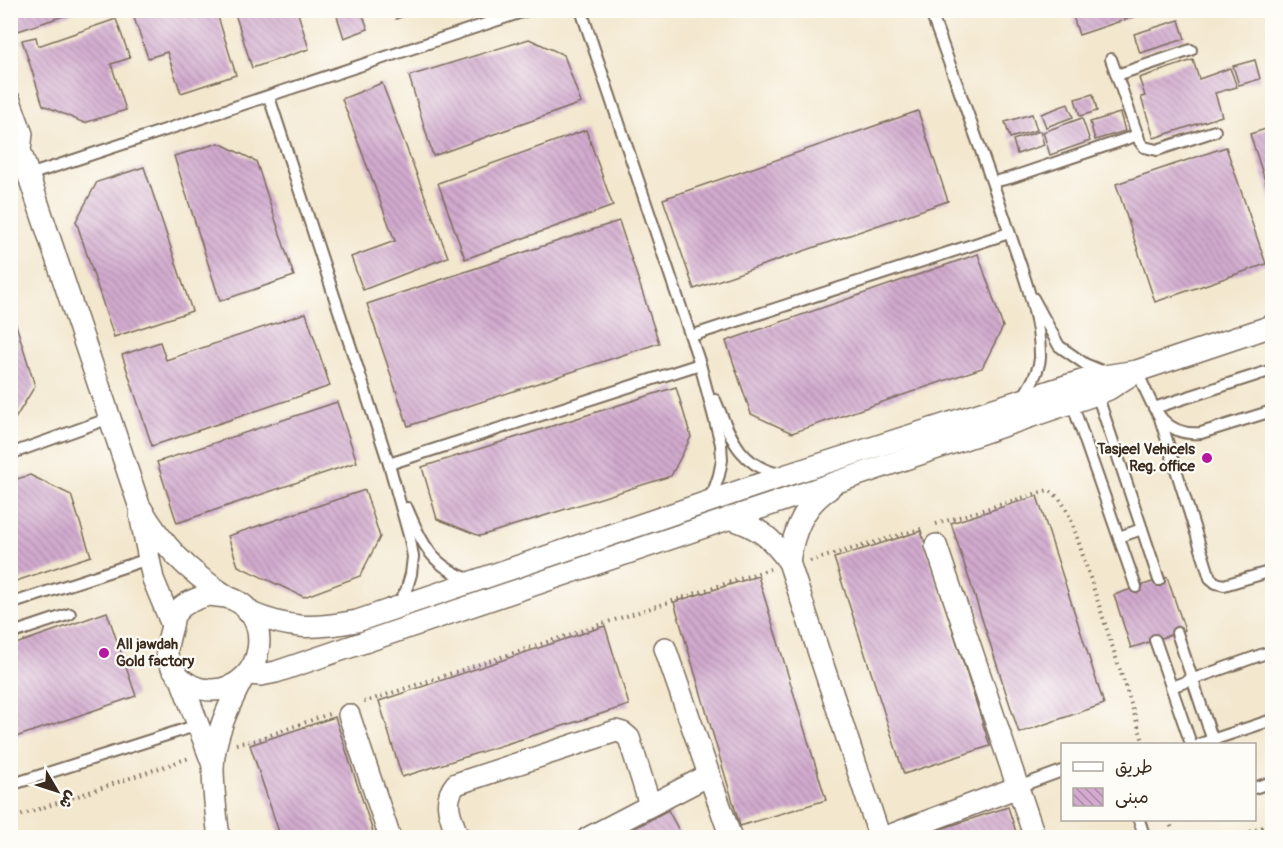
<svg xmlns="http://www.w3.org/2000/svg" width="1283" height="848" font-family="Pangolin,'Playpen Sans Arabic',sans-serif">
<style>
.building{fill:url(#building-back-hatch)}
.lines{fill:none;stroke-linecap:round;stroke-linejoin:round}
.service-casing{stroke:#7b6c5c;stroke-width:14}
.minor-casing{stroke:#7b6c5c;stroke-width:24}
.path{stroke:#7b6c5c;stroke-width:4;stroke-dasharray:1.5 4.5;stroke-linecap:butt}
.service{stroke:#fff;stroke-width:10}
.minor{stroke:#fff;stroke-width:21}
.poi-dot{fill:#b5179e;stroke:#fdfcf7;stroke-width:2}
.labels{text-anchor:middle;stroke-width:4.5;stroke-linejoin:round;paint-order:stroke}
.poi-label{font-size:15px;font-weight:bold;fill:#3b2a1e;stroke:#fdfcf7;text-anchor:end}
</style>
<defs>
<pattern id="building-back-hatch" width="6" height="6" patternUnits="userSpaceOnUse" patternTransform="scale(1.5)"><rect width="6" height="6" fill="#d2abcf"/><path d="M-1 5l2 2M0 0l6 6M5-1l2 2" fill="none" stroke="#ac8ba7"/></pattern>
</defs>
<rect width="100%" height="100%" fill="#fdfcf7"/>
<filter id="ink" filterUnits="userSpaceOnUse"><feTurbulence type="fractalNoise" baseFrequency=".0167" numOctaves="2"/><feDisplacementMap in="SourceGraphic" scale="12" xChannelSelector="R" yChannelSelector="G"/><feConvolveMatrix kernelMatrix="1 2 1 2 8 2 1 2 1" color-interpolation-filters="sRGB"/></filter>
<filter id="wash" filterUnits="userSpaceOnUse"><feTurbulence type="fractalNoise" baseFrequency=".008" numOctaves="4" result="noise"/><feDisplacementMap in="SourceGraphic" scale="24" xChannelSelector="R" yChannelSelector="G"/><feGaussianBlur stdDeviation="1.35" result="paint"/><feColorMatrix in="noise" values="0 0 0 0 0 0 0 0 0 0 0 0 0 0 0 0 0 1.4 0 .05"/><feComposite in="paint" operator="in"/></filter>
<g filter="url(#wash)">
<rect width="100%" height="100%" fill="#f3e7ce"/>
<g id="blocks">
<!-- building -->
<g class="building">
<path d="M10 10H79V11L18 31Z"/>
<path d="M149 10H216L236 75 181 93 167 52 148 58 133 15Z"/>
<path d="M234 10H297L309 49 252 68Z"/>
<path d="M335 10H361L368 29 344 38Z"/>
<path d="M393 10H412L413 13 396 19Z"/>
<path d="M1071 10H1151V11L1079 35Z"/>
<path d="M116 19 130 58 111 64 126 110 84 123 43 105 22 40 36 37 38 46Z"/>
<path d="M1179 20 1185 39 1140 53 1134 34Z"/>
<path d="M529 39 564 55 581 103 433 156 409 76Z"/>
<path d="M1193 60 1199 79 1230 68 1237 87 1215 93 1222 116 1154 138 1141 97 1145 96 1139 78Z"/>
<path d="M1255 60 1260 79 1239 85 1233 66Z"/>
<path d="M382 83 448 257 363 290 351 257 395 241 342 99Z"/>
<path d="M1093 94 1097 111 1080 116 1075 99Z"/>
<path d="M1068 104 1073 117 1046 127 1041 114Z"/>
<path d="M918 111 948 201 694 289 663 199Z"/>
<path d="M1120 113 1125 131 1095 140 1090 122Z"/>
<path d="M1032 114 1037 130 1010 138 1005 122Z"/>
<path d="M1082 118 1090 141 1050 155 1043 132Z"/>
<path d="M1272 127V202L1250 134Z"/>
<path d="M586 130 613 206 465 259 438 183Z"/>
<path d="M1040 131 1044 145 1017 154 1013 140Z"/>
<path d="M219 143 256 161 294 276 220 301 174 156Z"/>
<path d="M1226 147 1266 264 1155 302 1116 184Z"/>
<path d="M144 167 192 311 114 337 76 221 97 182Z"/>
<path d="M619 221 659 343 408 426 367 304Z"/>
<path d="M978 254 1003 327 982 368 792 433 751 414 726 341Z"/>
<path d="M306 313 330 386 152 446 122 355 160 342 166 360Z"/>
<path d="M13 315 35 386 10 427V316Z"/>
<path d="M676 387 691 437 671 476 480 536 437 519 422 467Z"/>
<path d="M337 402 357 462 177 523 157 462Z"/>
<path d="M30 475 71 495 91 556 10 583V481Z"/>
<path d="M365 490 380 537 360 576 304 597 238 566 228 536Z"/>
<path d="M1037 496 1104 704 1019 733 951 523Z"/>
<path d="M921 531 990 746 904 774 834 558Z"/>
<path d="M758 576 826 800 740 826 674 602Z"/>
<path d="M1167 577 1185 630 1131 648 1114 595Z"/>
<path d="M107 612 136 696 10 739V646Z"/>
<path d="M605 626 629 705 402 777 379 701Z"/>
<path d="M335 717 375 838H281L250 745Z"/>
<path d="M1008 807 1018 838H923L922 835Z"/>
<path d="M668 810 683 838H617Z"/>
</g>
</g>
</g>
<g filter="url(#ink)">
<use href="#blocks" fill-opacity="0" stroke="#7b6c5c" stroke-width="1.5"/>
<g class="lines">
<defs>
<g id="service">
<path d="M581 10 700 364 721 444 722 460 719 475 714 490 706 500"/>
<path d="M930 10C957 85 985 159 1010 234 1022 270 1041 319 1040 358 1039 372 1029 387 1022 399"/>
<path d="M1111 59 1140 142 1144 147 1157 150 1215 131"/>
<path d="M1117 75 1191 50"/>
<path d="M269 97 389 464 410 539 413 557 411 574 406 591 397 605"/>
<path d="M29 175 528 10"/>
<path d="M993 182 1010 178 1138 135"/>
<path d="M1033 298 1059 346 1085 364 1104 372"/>
<path d="M691 336 1009 233"/>
<path d="M1137 371C1152 403 1160 437 1201 433L1272 411"/>
<path d="M1097 394 1159 580"/>
<path d="M715 400C730 435 739 466 780 474"/>
<path d="M1072 403 1136 587"/>
<path d="M1154 408 1272 370"/>
<path d="M1159 415 1210 578 1216 583 1224 585 1272 571"/>
<path d="M10 454 110 418"/>
<path d="M389 464 700 364"/>
<path d="M407 508C423 545 432 567 472 580"/>
<path d="M1119 537 1142 529"/>
<path d="M10 604 148 559"/>
<path d="M1177 633 1214 744"/>
<path d="M10 634 70 614"/>
<path d="M1155 640 1191 744"/>
<path d="M1171 687 1272 651"/>
<path d="M1200 744 1272 720"/>
<path d="M10 785 198 725"/>
<path d="M1018 787 1062 771"/>
<path d="M1254 788 1272 782"/>
<path d="M1139 820 1145 838"/>
</g>
<g id="minor">
<path d="M10 101 22 134 20 150 139 505C163 546 187 571 228 597"/>
<path d="M140 514 153 579 172 625"/>
<path d="M729 518C758 527 771 537 789 562L880 838"/>
<path d="M936 545 1035 838"/>
<path d="M789 562C793 533 803 505 829 489"/>
<path d="M208 595C214 596 220 596 226 597 276 609 267 689 212 690 198 690 185 684 176 673 162 655 167 646 172 626 173 621 173 616 176 613 184 602 196 599 208 595Z"/>
<path d="M248 612C291 630 313 629 357 621L787 475 1091 378 1137 371 1272 326"/>
<path d="M665 648 731 838"/>
<path d="M248 674 261 675 276 672 1097 394 1109 389 1134 373"/>
<path d="M181 679 213 765"/>
<path d="M349 715 390 838"/>
<path d="M219 838C216 814 213 790 213 767 214 736 229 705 243 678"/>
<path d="M458 838C452 818 441 802 456 784L616 731 623 733 629 738 650 805"/>
<path d="M588 838 709 775"/>
<path d="M883 838 1018 787"/>
</g>
</defs>
<!-- service casing -->
<use href="#service" class="service-casing"/>
<!-- minor casing -->
<use href="#minor" class="minor-casing"/>
<!-- path -->
<g class="path">
<path d="M936 524 1048 490C1062 497 1067 510 1073 525L1144 744"/>
<path d="M810 561 924 528"/>
<path d="M364 702 770 569"/>
<path d="M236 744 256 740 329 714"/>
<path d="M10 819 189 758"/>
<path d="M1169 820 1175 838"/>
<path d="M1233 838 1272 824"/>
</g>
<!-- service -->
<use href="#service" class="service"/>
<!-- minor -->
<use href="#minor" class="minor"/>
</g>
</g>
<!-- markers -->
<g class="poi-dot">
<circle cx="1207" cy="458" r="6"/>
<circle cx="104" cy="653" r="6"/>
</g>
<g class="labels">
<!-- poi labels -->
<g class="poi-label">
<text x="1195" y="454">Tasjeel Vehicels<tspan x="1195" dy="17">Reg. office</tspan></text>
<text x="116" y="649" text-anchor="start">All jawdah<tspan x="116" dy="17">Gold factory</tspan></text>
</g>
</g>
<!-- margin -->
<rect width="1283" height="848" fill="none" stroke="#fdfcf7" stroke-width="36"/>
<!-- legend -->
<rect x="1061" y="743" width="195" height="78" fill="#fdfcf7" stroke="#afa8a0" stroke-width="1.5"/>
<rect x="1073" y="762" width="30" height="9" fill="#ffffff" stroke="#afa8a0" stroke-width="1.5"/>
<text x="1115" y="773" font-size="18" fill="#3b2a1e">طريق</text>
<rect x="1073" y="788" width="30" height="18" fill="url(#building-back-hatch)" stroke="#afa8a0" stroke-width="1.5"/>
<text x="1115" y="803" font-size="18" fill="#3b2a1e">مبنى</text>
<!-- north arrow -->
<g transform="translate(57 791) rotate(129)" stroke="#fdfcf7" stroke-width="4.5" paint-order="stroke">
<path d="M0-4.5L10 22L0 15L-10 22Z" fill="#3b2a1e"/>
<text y="-9" font-size="16" font-weight="bold" text-anchor="middle" fill="#3b2a1e">ش</text>
</g>
</svg>
